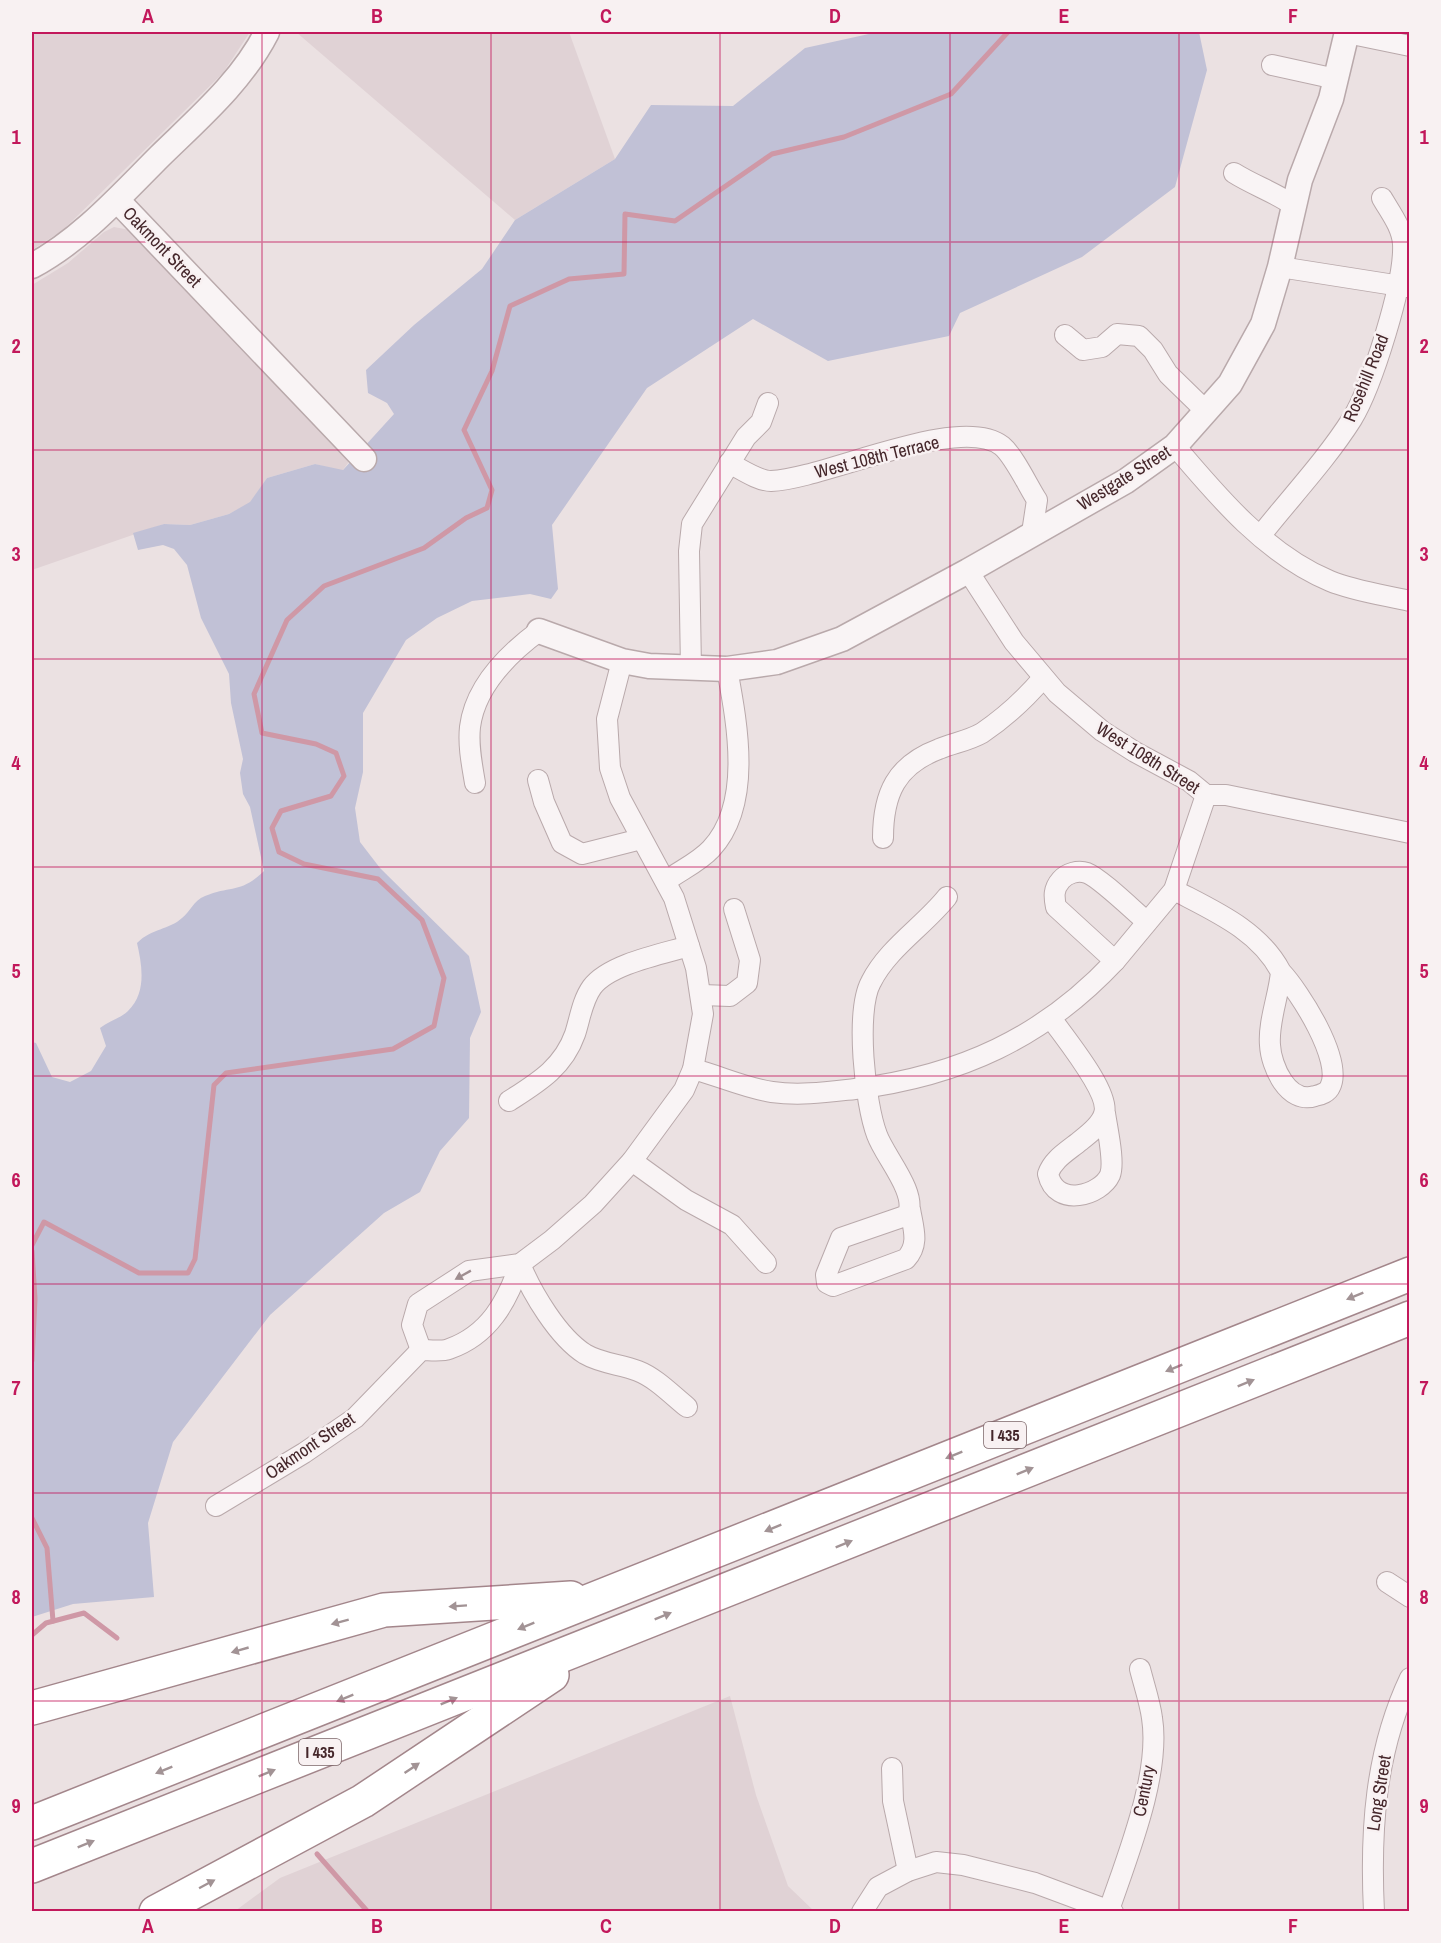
<svg xmlns="http://www.w3.org/2000/svg" width="1441" height="1943" font-family="'Archivo Narrow',sans-serif">
<style>
.built{fill:#e0d2d5}
.green{fill:#c1c1d6}
.lines{fill:none;stroke-linecap:round;stroke-linejoin:round}
.stream{stroke:#cf98a6;stroke-width:5}
.minor-casing{stroke:#b9a9ab;stroke-width:22}
.tertiary-casing{stroke:#b9a9ab;stroke-width:27}
.motorway-casing{stroke:#a3868b;stroke-width:36}
.minor{stroke:#f9f4f5;stroke-width:20}
.tertiary{stroke:#f9f4f5;stroke-width:24}
.motorway{stroke:#fff;stroke-width:33}
.oneway{fill:#9f8e90}
.oneway2{fill:#a29395}
.grid{fill:none;stroke:#c2185b;stroke-width:1.5;stroke-opacity:0.55}
.labels{text-anchor:middle;stroke-width:5;stroke-linejoin:round;paint-order:stroke}
.shield{fill:#f8f1f2;stroke:#7b6467;stroke-width:1.5}
.shield-label{font-size:16px;font-weight:bold;fill:#45272b}
.street-label{font-size:18px;fill:#45272b;stroke:#f8f1f2}
.neatline{fill:none;stroke:#c2185b;stroke-width:2}
.grid-label{font-size:20px;text-anchor:middle;font-weight:bold;fill:#c2185b}
</style>
<rect width="100%" height="100%" fill="#ebe1e2"/>
<!-- built -->
<g class="built">
<path d="M32 32H250L223 73 63 230 32 250Z"/>
<path d="M296 32H569L615 159 515 220Z"/>
<path d="M114 227 130 230 351 459 342 471 315 464 267 478 250 503 229 514 190 525 164 524 32 570V285L68 263 104 232Z"/>
<path d="M730 1696 756 1795 788 1886 814 1911H235L280 1878Z"/>
</g>
<!-- green -->
<path class="green" d="M878 32H1199L1207 70 1175 187 1082 257 960 313 949 336 828 361 753 319 647 388 552 525 558 589 551 599 530 594 472 601 437 618 406 640 363 713V772L355 808 360 842 380 868 469 956 481 1012 470 1038 469 1118 440 1151 420 1192 384 1213 270 1315 173 1442 148 1523 154 1597 73 1604 32 1617V1042L36 1043 52 1077 70 1082 91 1071 106 1046 100 1028C109 1021 121 1018 128 1011 147 993 142 965 137 943 152 928 169 930 182 918 191 911 193 901 205 896 232 885 240 894 264 871L250 807 243 794 240 773 243 759 231 703 229 674 201 618 187 565 174 549 163 545 138 550 133 533 164 524 190 525 229 514 250 502 267 478 315 464 343 470 394 414 387 403 368 393 366 370 414 325 482 269 515 220 615 159 651 105 733 106 805 48Z"/>
<g class="lines">
<!-- stream -->
<g class="stream">
<path d="M32 1245 44 1222 139 1273H188L195 1259 214 1085 226 1073 393 1049 434 1026 444 978 422 920 378 879 304 864 279 852 272 828 281 811 331 796 344 776 336 753 316 744 262 733 254 694 287 620 324 586 424 548 466 518 487 508 492 490 464 430 492 371 510 306 569 279 624 274 625 214 675 221 772 154 844 137 951 94 1008 32"/>
<path d="M32 1251 35 1299 32 1361"/>
<path d="M32 1518 47 1548 53 1621"/>
<path d="M32 1635 46 1623 84 1613 117 1638"/>
<path d="M317 1854 368 1912"/>
</g>
<defs>
<g id="minor">
<path d="M1347 33 1410 46"/>
<path d="M1272 65 1336 79"/>
<path d="M1234 173C1253 185 1274 192 1293 205"/>
<path d="M1280 267 1407 287"/>
<path d="M1065 335 1083 350 1102 347 1117 334 1139 336 1153 350 1168 374 1207 412"/>
<path d="M1175 446C1218 497 1267 555 1330 581 1354 591 1384 595 1410 601"/>
<path d="M729 463C741 469 758 481 771 481 825 479 959 413 1002 446 1014 456 1028 486 1037 500L1032 533"/>
<path d="M1261 535C1291 497 1326 460 1352 419 1372 386 1405 282 1403 244 1402 227 1390 212 1382 198"/>
<path d="M968 571 1014 642 1057 693 1102 731 1135 752 1189 781 1206 795H1226L1410 833"/>
<path d="M691 669 689 551 692 524 746 437 761 422 768 403"/>
<path d="M538 780 544 802 562 843 582 854 641 839"/>
<path d="M475 783C472 765 468 746 470 727 475 687 508 654 539 631"/>
<path d="M883 838C883 794 896 765 939 749 953 743 968 741 982 733 1004 718 1026 698 1043 678"/>
<path d="M666 881C681 870 699 862 711 849 753 804 737 723 727 669"/>
<path d="M1174 890C1214 911 1259 930 1281 972 1279 995 1268 1022 1270 1045 1271 1066 1288 1105 1315 1096 1321 1095 1328 1092 1330 1087 1344 1061 1299 991 1281 972"/>
<path d="M1115 961 1174 890 1206 795"/>
<path d="M702 995 730 996 747 983 750 960 734 909"/>
<path d="M1051 1018C1064 1037 1111 1093 1104 1114 1101 1125 1089 1134 1080 1141 1068 1151 1053 1159 1048 1174 1056 1209 1101 1195 1110 1175 1115 1162 1107 1128 1105 1113"/>
<path d="M693 1069C720 1076 745 1088 772 1092 800 1096 828 1092 855 1089 959 1076 1043 1038 1115 961L1056 907C1054 897 1053 889 1061 880 1067 873 1078 870 1087 873 1100 878 1134 911 1147 922"/>
<path d="M509 1101C537 1083 563 1068 575 1034 580 1019 582 1001 592 987 609 964 662 954 689 946"/>
<path d="M632 1161 686 1200 732 1225 766 1263"/>
<path d="M910 1209C913 1228 920 1244 906 1259L833 1286 827 1283 826 1275 841 1238 902 1217 908 1214C917 1192 885 1157 877 1135 865 1104 855 1011 871 982 888 948 924 926 947 897"/>
<path d="M520 1264C532 1293 558 1337 585 1354 602 1364 621 1364 638 1371 656 1378 672 1395 687 1407"/>
<path d="M421 1350 412 1325 418 1304 469 1271 520 1264 552 1240 593 1204 632 1161 684 1090 693 1069 703 1014 696 968 674 898 620 798 610 768 607 719 622 661"/>
<path d="M216 1506 304 1453 355 1418 421 1350C429 1350 441 1352 449 1349 489 1335 507 1302 520 1264"/>
<path d="M1387 1582 1410 1597"/>
<path d="M892 1768 893 1801 908 1871"/>
<path d="M1109 1910C1127 1857 1161 1774 1152 1718 1150 1702 1144 1685 1140 1669"/>
<path d="M862 1912 878 1887 908 1871 936 1862 963 1865 1035 1883 1113 1912"/>
<path d="M1374 1912C1370 1831 1375 1752 1410 1678"/>
</g>
<g id="tertiary">
<path d="M117 200 364 459"/>
<path d="M32 266C81 240 121 195 160 156 200 117 242 81 267 32"/>
<path d="M539 631 622 661 649 666 727 669 777 662 842 639 968 571 1126 481 1175 446 1230 384 1263 324 1280 267 1300 180 1331 99 1347 32"/>
</g>
<g id="motorway">
<path d="M32 1708 384 1610 571 1598"/>
<path d="M32 1823 1410 1274"/>
<path d="M32 1866 1410 1318"/>
<path d="M156 1912 363 1801 552 1675"/>
</g>
</defs>
<!-- minor casing -->
<use href="#minor" class="minor-casing"/>
<!-- tertiary casing -->
<use href="#tertiary" class="tertiary-casing"/>
<!-- motorway casing -->
<use href="#motorway" class="motorway-casing"/>
<!-- minor -->
<use href="#minor" class="minor"/>
<!-- tertiary -->
<use href="#tertiary" class="tertiary"/>
<!-- motorway -->
<use href="#motorway" class="motorway"/>
</g>
<!-- one-way arrows -->
<defs><path id="oneway-solid" d="M-6-.8H1V-3.2L6.5 0L1 3.2V.8H-6Z" transform="scale(1.5)"/></defs>
<use class="oneway" href="#oneway-solid" transform="translate(463 1275) rotate(151)"/>
<g class="oneway2">
<use href="#oneway-solid" transform="translate(1355 1296) rotate(158)"/>
<use href="#oneway-solid" transform="translate(1174 1368) rotate(158)"/>
<use href="#oneway-solid" transform="translate(1246 1383) rotate(-22)"/>
<use href="#oneway-solid" transform="translate(954 1455) rotate(158)"/>
<use href="#oneway-solid" transform="translate(1025 1471) rotate(-22)"/>
<use href="#oneway-solid" transform="translate(773 1528) rotate(158)"/>
<use href="#oneway-solid" transform="translate(844 1544) rotate(-22)"/>
<use href="#oneway-solid" transform="translate(458 1606) rotate(176)"/>
<use href="#oneway-solid" transform="translate(663 1616) rotate(-22)"/>
<use href="#oneway-solid" transform="translate(340 1622) rotate(165)"/>
<use href="#oneway-solid" transform="translate(526 1626) rotate(158)"/>
<use href="#oneway-solid" transform="translate(240 1650) rotate(164)"/>
<use href="#oneway-solid" transform="translate(345 1698) rotate(158)"/>
<use href="#oneway-solid" transform="translate(449 1701) rotate(-22)"/>
<use href="#oneway-solid" transform="translate(412 1768) rotate(-34)"/>
<use href="#oneway-solid" transform="translate(164 1770) rotate(158)"/>
<use href="#oneway-solid" transform="translate(267 1773) rotate(-22)"/>
<use href="#oneway-solid" transform="translate(86 1844) rotate(-22)"/>
<use href="#oneway-solid" transform="translate(207 1884) rotate(-28)"/>
</g>
<!-- grid -->
<path class="grid" d="M262 32V1912M491 32V1912M720 32V1912M950 32V1912M1179 32V1912M32 242H1410M32 450H1410M32 659H1410M32 867H1410M32 1076H1410M32 1284H1410M32 1493H1410M32 1701H1410"/>
<g class="labels">
<!-- shield labels -->
<g class="shield">
<rect x="984" y="1422" width="42" height="26" rx="4.5"/>
<rect x="299" y="1739" width="42" height="26" rx="4.5"/>
</g>
<g class="shield-label">
<text x="1005" y="1441">I 435</text>
<text x="320" y="1758">I 435</text>
</g>
<!-- street labels -->
<g class="street-label">
<text transform="translate(162 247) rotate(46)" y="6">Oakmont Street</text>
<text transform="translate(1366 378) rotate(-68)" y="6">Rosehill Road</text>
<text transform="translate(877 457) rotate(-14)" y="6">West 108th Terrace</text>
<text transform="translate(1124 478) rotate(-32)" y="6">Westgate Street</text>
<text transform="translate(1148 758) rotate(32)" y="6">West 108th Street</text>
<text transform="translate(310 1446) rotate(-34)" y="6">Oakmont Street</text>
<text transform="translate(1144 1791) rotate(-79)" y="6">Century</text>
<text transform="translate(1379 1793) rotate(-81)" y="6">Long Street</text>
</g>
</g>
<!-- border -->
<rect width="1441" height="1943" fill="none" stroke="#f8f1f2" stroke-width="66"/>
<rect x="33" y="33" width="1375" height="1877" class="neatline"/>
<g class="grid-label">
<text x="148" y="23">A</text>
<text x="377" y="23">B</text>
<text x="606" y="23">C</text>
<text x="835" y="23">D</text>
<text x="1064" y="23">E</text>
<text x="1293" y="23">F</text>
<text x="16" y="144">1</text>
<text x="1424" y="144">1</text>
<text x="16" y="353">2</text>
<text x="1424" y="353">2</text>
<text x="16" y="561">3</text>
<text x="1424" y="561">3</text>
<text x="16" y="770">4</text>
<text x="1424" y="770">4</text>
<text x="16" y="978">5</text>
<text x="1424" y="978">5</text>
<text x="16" y="1187">6</text>
<text x="1424" y="1187">6</text>
<text x="16" y="1395">7</text>
<text x="1424" y="1395">7</text>
<text x="16" y="1604">8</text>
<text x="1424" y="1604">8</text>
<text x="16" y="1813">9</text>
<text x="1424" y="1813">9</text>
<text x="148" y="1933">A</text>
<text x="377" y="1933">B</text>
<text x="606" y="1933">C</text>
<text x="835" y="1933">D</text>
<text x="1064" y="1933">E</text>
<text x="1293" y="1933">F</text>
</g>
</svg>
